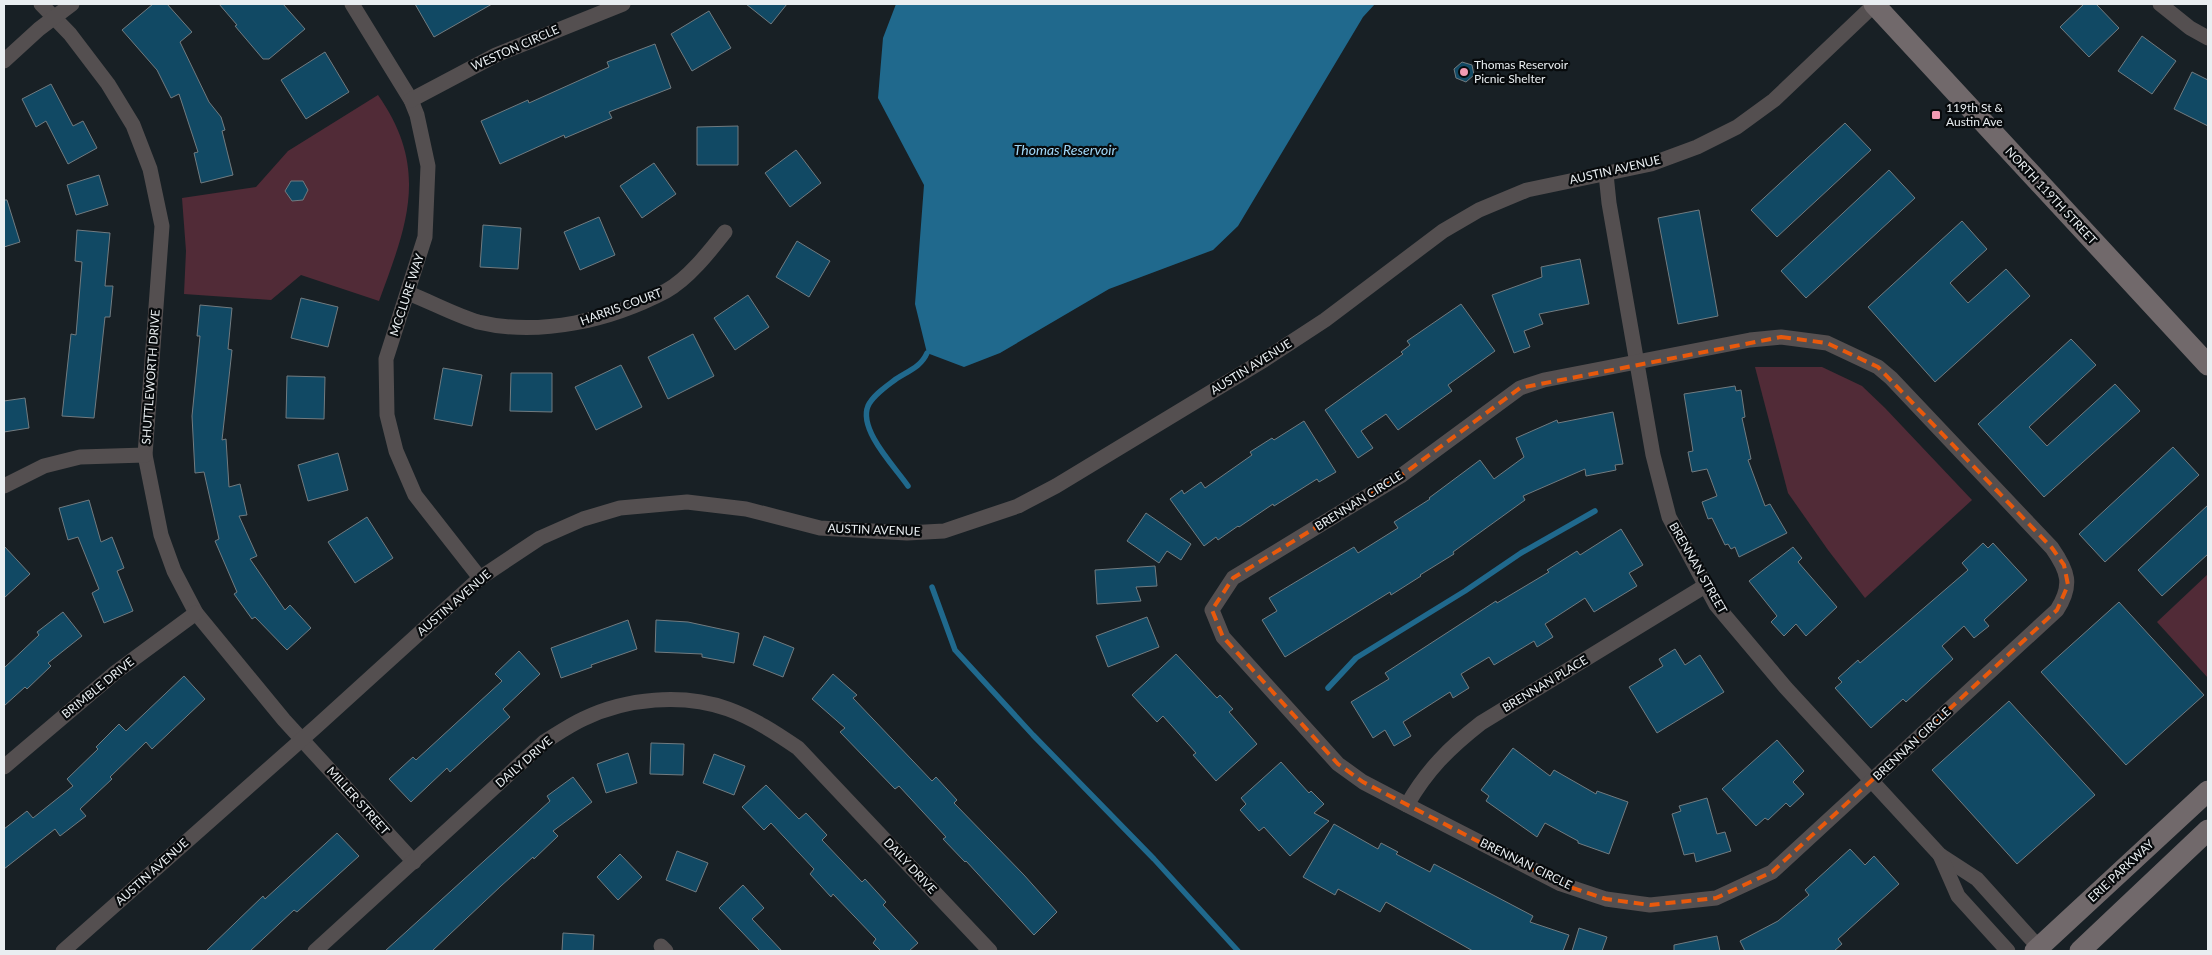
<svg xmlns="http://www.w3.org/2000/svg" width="2212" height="955" font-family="Lato,sans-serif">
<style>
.green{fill:#512b37}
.water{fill:#20698d}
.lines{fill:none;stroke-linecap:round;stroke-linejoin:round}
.stream{stroke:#20698d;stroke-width:5.5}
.building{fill:#114964;stroke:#717b80}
.street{stroke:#544f50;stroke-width:15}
.secondary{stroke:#71696b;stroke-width:21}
.marked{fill:none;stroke:#e8590c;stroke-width:4;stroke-dasharray:10 6;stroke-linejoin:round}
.poi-dot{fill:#f19ab3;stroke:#070a0c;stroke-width:2}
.labels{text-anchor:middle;stroke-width:4.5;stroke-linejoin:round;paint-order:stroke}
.street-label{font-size:12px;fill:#e9eef1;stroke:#070a0c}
.poi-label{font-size:12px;fill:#e9eef1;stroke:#070a0c;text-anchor:start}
.water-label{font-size:14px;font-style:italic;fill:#a0d7f7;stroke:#070a0c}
</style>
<rect width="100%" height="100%" fill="#182025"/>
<!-- green -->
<g class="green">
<path d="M378 95C430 169 407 225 379 301L301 275 271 300 184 294 186 251 182 198 256 187 288 151Z"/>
<path d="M1755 367H1822L1862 386 1885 408 1972 500 1865 598 1828 550 1788 493Z"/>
<path d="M2208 574V678L2157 622Z"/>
</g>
<!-- water -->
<path class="water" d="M896 4H1375L1363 17 1238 226 1213 250 1109 289 1000 353 964 367 927 353 915 304 924 185 878 98 883 38Z"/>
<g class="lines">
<!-- stream -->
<g class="stream">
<path d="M908 486C896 468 858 430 868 406 873 395 887 386 896 379 908 371 921 367 927 353"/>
<path d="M932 587 955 650 1033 735 1154 859 1238 951"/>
<path d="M1328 688 1356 658 1465 591 1521 553 1595 511"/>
</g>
</g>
<!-- building -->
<g class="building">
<path d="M153 4H167L192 32 180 42 209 102 221 117 225 130 222 131 233 175 201 183 194 153 198 152 179 94 171 98 157 70 122 30Z"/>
<path d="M219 4H283L305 29 269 59H263L235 26 237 25Z"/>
<path d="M415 4H492L434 37Z"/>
<path d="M746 4H787L771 24Z"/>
<path d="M2084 4H2096L2119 28 2089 57 2060 27Z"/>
<path d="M709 11 731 48 692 71 671 34Z"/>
<path d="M2142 36 2176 61 2152 94 2118 71Z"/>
<path d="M655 44 671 88 609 112 612 118 565 138 564 135 500 164 481 121 528 100 529 103 609 67 607 62Z"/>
<path d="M325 52 349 92 306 119 281 80Z"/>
<path d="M1462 62 1472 65 1474 75 1466 82 1456 78 1454 69Z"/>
<path d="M2192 72 2208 80V126L2174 109Z"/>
<path d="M51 84 73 126 83 121 97 148 68 164 46 121 36 127 22 99Z"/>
<path d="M1845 123 1871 150 1777 237 1751 210Z"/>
<path d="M738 126V165H697V127Z"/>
<path d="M796 150 821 183 790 207 765 173Z"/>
<path d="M654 163 676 194 642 218 620 186Z"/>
<path d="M1889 170 1915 198 1806 298 1781 271Z"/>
<path d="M99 175 108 205 76 215 67 185Z"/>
<path d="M291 181H303L308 190 303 200 292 201 285 191Z"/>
<path d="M4 200H7L20 242 4 247Z"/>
<path d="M1699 210 1718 316 1678 324 1658 218Z"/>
<path d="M599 217 615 255 580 270 564 232Z"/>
<path d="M1962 221 1987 249 1950 283 1968 303 2006 269 2030 296 1935 382 1868 307Z"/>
<path d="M483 225 521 228 518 269 480 267Z"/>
<path d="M77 230 110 233 105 286H113L110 317H105L94 418 62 416 71 334 76 335 82 262 75 261Z"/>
<path d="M797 241 830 261 809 297 776 277Z"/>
<path d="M1580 259 1589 304 1539 314 1543 324 1524 331 1530 347 1514 353 1492 295 1542 277 1541 267Z"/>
<path d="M748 295 769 327 735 350 714 318Z"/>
<path d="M301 298 338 307 328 347 291 338Z"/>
<path d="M1461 304 1495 351 1448 385 1452 391 1398 430 1386 414 1361 431 1373 448 1358 458 1325 410 1403 354 1401 352 1410 345 1407 341Z"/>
<path d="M200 305 232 308 228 349 232 350 222 440 226 439 229 487 240 484 247 515 239 516 257 556 250 559 285 610 290 605 311 628 287 650 255 617 252 619 234 594 237 592 215 541 219 539 204 472 195 473 192 416 200 336H197Z"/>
<path d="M693 334 714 376 668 399 648 357Z"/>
<path d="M2071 339 2096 365 2029 427 2047 446 2115 384 2140 411 2044 497 1978 424Z"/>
<path d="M621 365 642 407 596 430 575 387Z"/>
<path d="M443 368 482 375 472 426 434 419Z"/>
<path d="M511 373H552V412L510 411Z"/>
<path d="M287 376 325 377 324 419 286 418Z"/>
<path d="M1735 386 1736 391 1741 390 1745 417 1742 418 1751 459 1748 460 1765 506 1770 504 1787 533 1739 557 1735 547 1731 549 1728 544 1725 545 1712 518 1708 519 1702 502 1717 496 1707 469 1692 472 1688 452 1693 451 1684 394Z"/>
<path d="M25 398 29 428 4 432V401Z"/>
<path d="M1613 412 1623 464 1615 465 1616 470 1586 476 1585 469 1523 496 1525 500 1453 552 1454 554 1420 575 1421 576 1391 595 1390 592 1285 657 1262 620 1277 611 1269 598 1354 547 1358 553 1398 528 1394 522 1430 499 1429 498 1480 460 1494 479 1524 457 1516 438 1557 420 1558 423Z"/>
<path d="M1304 421 1336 472 1319 482 1317 479 1274 506 1273 504 1239 527 1238 526 1218 540 1216 537 1204 546 1170 499 1182 490 1184 494 1201 482 1205 488 1252 455 1250 452 1272 438 1274 440Z"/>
<path d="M2173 447 2199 475 2105 562 2079 534Z"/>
<path d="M338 453 348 490 308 501 298 465Z"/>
<path d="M89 500 101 542 112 537 124 568 117 571 133 611 104 623 92 593 99 589 78 537 68 540 59 508Z"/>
<path d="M2208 505V554L2162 596 2138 570Z"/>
<path d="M1146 513 1191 544 1181 560 1167 551 1159 563 1127 541Z"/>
<path d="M367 517 393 558 355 583 328 542Z"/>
<path d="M1621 529 1643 565 1629 573 1637 586 1594 612 1585 598 1545 624 1553 637 1537 647 1534 641 1494 665 1489 657 1461 674 1469 688 1453 698 1450 692 1403 722 1411 736 1394 746 1385 730 1373 738 1351 702 1389 679 1385 673 1496 601 1497 603 1549 572 1547 570 1577 551 1580 555Z"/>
<path d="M1983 543 1988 548 1993 543 2027 580 1984 620 1989 626 1974 638 1964 626 1942 646 1953 659 1906 702 1903 699 1871 728 1835 688 1842 682 1838 678 1858 660 1860 663 1968 570 1962 563Z"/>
<path d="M4 546 30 574 4 598Z"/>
<path d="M1793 547 1802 558 1798 562 1837 607 1806 636 1796 624 1784 636 1771 622 1777 616 1749 581Z"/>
<path d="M1155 566 1157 586 1136 587 1141 601 1097 604 1095 570Z"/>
<path d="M2119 602 2204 695 2126 765 2041 672Z"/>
<path d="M63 612 82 636 48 663 51 666 27 689 25 687 4 706V668L39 635 37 632Z"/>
<path d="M1147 617 1159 647 1108 667 1096 636Z"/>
<path d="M628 620 637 649 591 665 592 667 561 678 551 648Z"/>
<path d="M656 620 688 622 739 633 734 663 702 657V654L655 652Z"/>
<path d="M764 636 794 648 783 677 753 665Z"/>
<path d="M1675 649 1685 665 1700 655 1724 692 1657 733 1629 687 1663 666 1659 659Z"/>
<path d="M519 651 540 674 503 709 510 717 450 772 447 768 411 802 389 779 413 757 416 760 502 681 495 674Z"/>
<path d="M1176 654 1217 698 1220 695 1233 709 1229 712 1257 744 1216 781 1193 755 1196 753 1163 716 1157 722 1132 695Z"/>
<path d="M833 674 857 695 853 698 932 781 936 777 957 800 954 803 1024 875 1057 912 1034 935 966 861 965 862 943 839 946 837 899 786 895 789 840 732 845 728 812 699Z"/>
<path d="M184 676 205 699 152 749 146 742 110 777 112 779 80 809 86 816 60 836 55 829 4 869V829L27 811 33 818 73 786 67 779 98 749 96 747 119 724 126 731Z"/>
<path d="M2009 701 2095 795 2017 864 1932 770Z"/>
<path d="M1777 740 1804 771 1793 782 1804 794 1790 807 1786 803 1768 820 1765 818 1756 826 1722 789Z"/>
<path d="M651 743 684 744 683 775 650 774Z"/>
<path d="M1513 748 1550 776 1554 770 1596 794 1597 791 1628 802 1609 854 1578 843V841L1545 823 1537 837 1486 801 1489 796 1481 790Z"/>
<path d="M628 753 637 783 606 793 597 764Z"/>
<path d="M714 754 745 766 734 795 703 783Z"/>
<path d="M1281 762 1309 793 1311 791 1324 804 1314 813 1329 821 1290 856 1264 827 1259 831 1240 810 1246 804 1241 798Z"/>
<path d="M573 777 592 802 553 831 558 836 534 859 533 857 501 886 432 951H385L550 801 547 796Z"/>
<path d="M766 785 799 819 806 813 827 835 822 840 862 882 865 879 886 902 883 905 918 943 909 951H881L873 943 876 939 833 894 831 897 810 874 814 869 771 823 764 830 742 807Z"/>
<path d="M1707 798 1717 834 1725 832 1731 851 1696 862 1694 853 1684 855 1672 814 1681 811 1679 806Z"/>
<path d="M1334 824 1378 849 1381 843 1398 852 1396 854 1430 872 1434 864 1533 916 1530 922 1569 935 1563 951H1473L1386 902 1380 912 1338 889 1335 895 1303 877Z"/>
<path d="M337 833 359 856 297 912 294 910 250 951H206L263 896 265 899Z"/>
<path d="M1850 849 1865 865 1874 856 1899 884 1838 939 1842 944 1834 951H1745L1740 941 1778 921 1809 895 1805 890Z"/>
<path d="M677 851 708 863 696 892 666 880Z"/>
<path d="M620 854 642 877 618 900 597 877Z"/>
<path d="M743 885 764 908 752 919 782 951H760L719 908Z"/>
<path d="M1579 928 1607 937 1602 951H1572Z"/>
<path d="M563 933 594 935 593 951H562Z"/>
<path d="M1717 936 1720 951H1674V945Z"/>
</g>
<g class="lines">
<!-- street -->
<g class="street">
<path d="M41 4 70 34 108 84 133 125 150 169 162 226 145 455 161 535 174 571 196 613 284 720 414 862"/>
<path d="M352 4 411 100 417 115 428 166 425 237 386 359 387 415 396 451 415 495 480 578"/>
<path d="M2160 4 2190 28 2208 38"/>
<path d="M4 61 39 29 72 4"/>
<path d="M411 100 496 55 623 4"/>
<path d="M1606 174 1609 203 1653 455 1669 517 1716 605 1786 688 1940 855 1977 879 2042 951"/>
<path d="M408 293C431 302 455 315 478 322 540 337 611 320 666 291 688 279 710 251 725 232"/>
<path d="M1781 337 1827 343 1878 367 1891 378 2052 548C2068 571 2073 585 2057 610L1772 872 1716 898 1650 905 1606 899 1561 884 1407 805 1363 782 1338 764 1223 637 1212 610 1233 578 1402 475 1520 388 1544 380 1750 340Z"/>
<path d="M4 486 44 466 80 457 145 455"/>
<path d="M4 767 116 672 196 613"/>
<path d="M1407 805C1427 770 1449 748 1481 723L1705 586"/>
<path d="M1940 855 1958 896 2008 951"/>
<path d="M661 946 666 951"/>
<path d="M63 951 317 726 480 578 540 538 583 519 620 508 687 502 746 509 820 528 907 533 944 531 1018 506 1056 486 1264 360 1325 320 1443 231 1479 210 1527 190 1651 164 1697 147 1737 127 1774 100 1875 4"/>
<path d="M315 951 544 742C557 734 570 725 583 719 626 698 683 693 728 709 753 718 776 733 798 748L990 951"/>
</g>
<!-- secondary -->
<g class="secondary">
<path d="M1874 4 2208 365"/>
<path d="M2035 951 2208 791"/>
<path d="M2080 951 2208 830"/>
</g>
</g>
<!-- marked area -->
<path class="marked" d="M1781 337 1827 343 1878 367 2052 548 2064 565 2068 585 2057 610 1772 872 1716 898 1650 905 1606 899 1561 884 1363 782 1338 764 1223 637 1212 610 1233 578 1402 475 1520 388Z"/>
<!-- markers -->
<g class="poi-dot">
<circle cx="1464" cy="72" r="5"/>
<rect x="1931" y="110" width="10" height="10" rx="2.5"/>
</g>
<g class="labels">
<!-- street labels -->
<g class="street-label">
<text transform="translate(515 48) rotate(-24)" y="4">WESTON CIRCLE</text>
<text transform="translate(1615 170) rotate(-13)" y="4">AUSTIN AVENUE</text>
<text transform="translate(2051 196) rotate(47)" y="4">NORTH 119TH STREET</text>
<text transform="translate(407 295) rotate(-72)" y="4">MCCLURE WAY</text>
<text transform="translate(621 307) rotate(-20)" y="4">HARRIS COURT</text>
<text transform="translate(1251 367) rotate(-32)" y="4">AUSTIN AVENUE</text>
<text transform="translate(151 377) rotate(-86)" y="4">SHUTTLEWORTH DRIVE</text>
<text transform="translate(1359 501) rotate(-32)" y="4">BRENNAN CIRCLE</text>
<text transform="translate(874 530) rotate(2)" y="4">AUSTIN AVENUE</text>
<text transform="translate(1698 568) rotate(60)" y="4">BRENNAN STREET</text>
<text transform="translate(454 603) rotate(-41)" y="4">AUSTIN AVENUE</text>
<text transform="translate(1545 684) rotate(-31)" y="4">BRENNAN PLACE</text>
<text transform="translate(98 688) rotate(-39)" y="4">BRIMBLE DRIVE</text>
<text transform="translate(1912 744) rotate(-43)" y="4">BRENNAN CIRCLE</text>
<text transform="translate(524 762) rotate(-41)" y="4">DAILY DRIVE</text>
<text transform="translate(358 801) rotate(48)" y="4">MILLER STREET</text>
<text transform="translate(1526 864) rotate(26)" y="4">BRENNAN CIRCLE</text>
<text transform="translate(910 866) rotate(47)" y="4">DAILY DRIVE</text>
<text transform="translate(2121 871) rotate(-43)" y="4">ERIE PARKWAY</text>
<text transform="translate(152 872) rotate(-42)" y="4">AUSTIN AVENUE</text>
</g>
<!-- poi labels -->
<g class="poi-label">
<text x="1474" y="69">Thomas Reservoir<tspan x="1474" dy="14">Picnic Shelter</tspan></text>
<text x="1946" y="112">119th St &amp;<tspan x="1946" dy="14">Austin Ave</tspan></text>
</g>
<!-- water labels -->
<g class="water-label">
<text x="1065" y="155">Thomas Reservoir</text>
</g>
</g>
<!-- border -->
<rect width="2212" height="955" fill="none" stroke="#e9eef1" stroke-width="10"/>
</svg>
